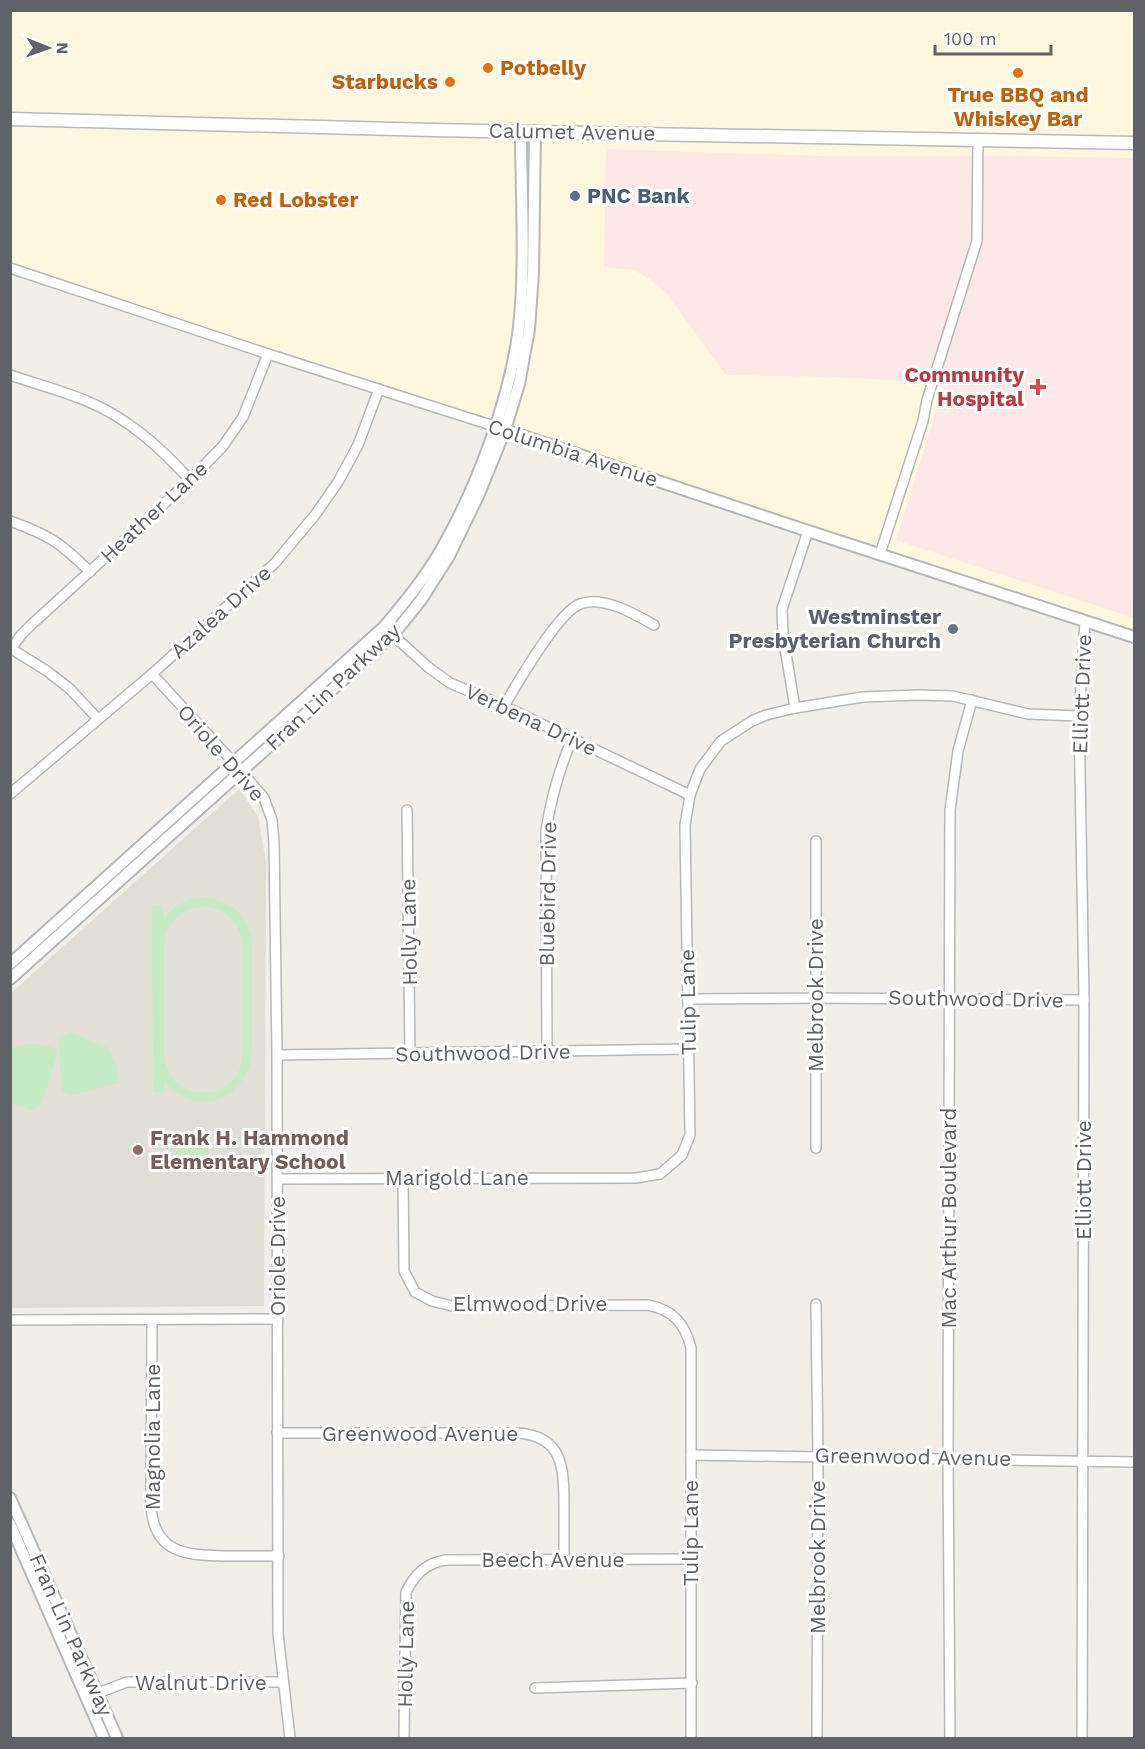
<svg xmlns="http://www.w3.org/2000/svg" width="1145" height="1749" font-family="'Work Sans',sans-serif">
<style>
.commercial{fill:#fef7e0}
.education{fill:#e1ded6}
.medical{fill:#fce8e6}
.green{fill:#c5e8c5;fill-rule:evenodd}
.lines{fill:none;stroke-linecap:round;stroke-linejoin:round}
.minor-casing{stroke:#b5b8bc;stroke-width:12}
.tertiary-casing{stroke:#b5b8bc;stroke-width:14}
.secondary-casing{stroke:#b6babf;stroke-width:15}
.minor{stroke:#fff;stroke-width:9}
.tertiary{stroke:#fff;stroke-width:10}
.secondary{stroke:#fff;stroke-width:12}
.food-dot{fill:#e8710a;stroke:#fff;stroke-width:2}
.service-dot{fill:#5c6f8a;stroke:#fff;stroke-width:2}
.health-dot{fill:#e0444e;stroke:#fff;stroke-width:2}
.worship-dot{fill:#6b7280;stroke:#fff;stroke-width:2}
.education-dot{fill:#8d6e63;stroke:#fff;stroke-width:2}
.labels{text-anchor:middle;stroke-width:6;stroke-linejoin:round;paint-order:stroke}
.food-label{font-size:21px;font-weight:bold;fill:#c56008;stroke:#fff;text-anchor:start}
.street-label{font-size:21px;fill:#5f6368;stroke:#fff}
.service-label{font-size:21px;font-weight:bold;fill:#4e5e75;stroke:#fff;text-anchor:start}
.health-label{font-size:21px;font-weight:bold;fill:#be3a42;stroke:#fff;text-anchor:end}
.worship-label{font-size:21px;font-weight:bold;fill:#5b616d;stroke:#fff;text-anchor:end}
.education-label{font-size:21px;font-weight:bold;fill:#785e54;stroke:#fff;text-anchor:start}
</style>
<rect width="100%" height="100%" fill="#f1efe8"/>
<!-- commercial -->
<path class="commercial" d="M11 11H1134V636L11 268Z"/>
<!-- education -->
<path class="education" d="M239 789 258 816 266 863 264 1306 11 1308 10 994Z"/>
<!-- medical -->
<path class="medical" d="M606 149 821 156H991L1134 158V618L896 540 943 390 940 383 836 377 726 375 667 294 651 280 634 270 604 267Z"/>
<!-- green -->
<g class="green">
<path d="M203 897C230 901 245 912 252 939V1051C249 1099 197 1120 165 1082L164 1093 153 1092 152 906 163 905 164 917C175 905 187 899 203 897ZM205 906C226 910 239 922 243 943 243 969 243 995 243 1022 243 1037 245 1053 240 1068 233 1087 211 1097 191 1091 176 1087 167 1072 164 1057V945C166 921 182 908 205 906Z"/>
<path d="M71 1033 107 1047 117 1066 119 1083 70 1096 61 1090 59 1038Z"/>
<path d="M31 1043 48 1046 58 1051 41 1105 32 1110 10 1103 11 1048Z"/>
<path d="M177 1148H207L208 1166H177Z"/>
</g>
<g class="lines">
<defs>
<g id="minor">
<path d="M10 268 268 354 494 426"/>
<path d="M10 375C36 384 64 391 89 402 129 419 161 448 190 480"/>
<path d="M10 521C49 535 61 543 90 572"/>
<path d="M880 554 923 421 927 400 977 241 978 141"/>
<path d="M384 627 428 667 450 683 504 706 690 795"/>
<path d="M10 648 47 671 70 689 98 719"/>
<path d="M11 649 21 635 31 625 190 480 223 446 243 417 268 354"/>
<path d="M152 674 234 763 264 798 272 820 274 843 277 1055 278 1633 290 1738"/>
<path d="M504 706C517 684 558 612 580 604 602 595 635 614 654 625"/>
<path d="M795 708 783 636 782 609 808 531"/>
<path d="M10 794 152 674 275 563 315 515 338 482 358 445 379 389"/>
<path d="M407 810 410 1054"/>
<path d="M816 841V1148"/>
<path d="M689 999 816 998 1084 1000"/>
<path d="M547 1052 546 831C551 797 559 770 572 739"/>
<path d="M277 1055 689 1049"/>
<path d="M403 1178 404 1271 415 1292 432 1301 452 1306 647 1305C672 1309 685 1323 691 1348V1738"/>
<path d="M278 1179 636 1178 660 1174 682 1155 690 1135 685 825 690 795 700 769 721 741 752 721 766 715 795 708 863 697 918 695 953 696 1028 714 1079 716"/>
<path d="M816 1304 818 1456 817 1738"/>
<path d="M10 1320 278 1319"/>
<path d="M152 1320 151 1506C154 1554 186 1555 226 1556 244 1556 261 1556 279 1556"/>
<path d="M277 1433H516C564 1435 564 1469 564 1508 564 1525 564 1542 564 1559"/>
<path d="M691 1455 1134 1462"/>
<path d="M535 1688 692 1683"/>
<path d="M93 1695 127 1682H283"/>
<path d="M404 1738 406 1592C415 1574 426 1563 446 1560L692 1559"/>
<path d="M950 1738 948 1458 950 810 958 751 972 700"/>
<path d="M1082 1738 1084 1000 1079 716 1085 622"/>
</g>
<g id="tertiary">
<path d="M499 428 808 531 1134 637"/>
<path d="M10 964 384 627C404 603 425 578 441 550 477 487 510 400 519 327 526 265 521 194 521 131"/>
<path d="M10 979 393 635 421 600 449 556 478 496 505 430 519 384 529 329 533 273 535 131"/>
<path d="M10 1498 117 1738"/>
<path d="M10 1524 104 1738"/>
</g>
<path id="secondary" d="M10 119 433 130 1134 143"/>
</defs>
<!-- minor casing -->
<use href="#minor" class="minor-casing"/>
<!-- tertiary casing -->
<use href="#tertiary" class="tertiary-casing"/>
<!-- secondary casing -->
<use href="#secondary" class="secondary-casing"/>
<!-- minor -->
<use href="#minor" class="minor"/>
<!-- tertiary -->
<use href="#tertiary" class="tertiary"/>
<!-- secondary -->
<use href="#secondary" class="secondary"/>
</g>
<!-- markers -->
<g class="food-dot">
<circle cx="488" cy="68" r="6"/>
<circle cx="1018" cy="73" r="6"/>
<circle cx="450" cy="82" r="6"/>
<circle cx="221" cy="200" r="6"/>
</g>
<circle class="service-dot" cx="575" cy="196" r="6"/>
<path class="health-dot" d="M1035 378h6v6h6v6h-6v6h-6v-6h-6v-6h6z"/>
<circle class="worship-dot" cx="953" cy="629" r="6"/>
<circle class="education-dot" cx="138" cy="1150" r="6"/>
<g class="labels">
<!-- food labels -->
<g class="food-label">
<text x="500" y="75">Potbelly</text>
<text x="438" y="89" text-anchor="end">Starbucks</text>
<text x="1018" y="102" text-anchor="middle">True BBQ and<tspan x="1018" dy="24">Whiskey Bar</tspan></text>
<text x="233" y="207">Red Lobster</text>
</g>
<!-- street labels -->
<g class="street-label">
<text transform="translate(572 132) rotate(1)" y="7">Calumet Avenue</text>
<text transform="translate(573 453) rotate(18)" y="7">Columbia Avenue</text>
<text transform="translate(154 512) rotate(-43)" y="7">Heather Lane</text>
<text transform="translate(221 612) rotate(-42)" y="7">Azalea Drive</text>
<text transform="translate(333 687) rotate(-43)" y="7">Fran Lin Parkway</text>
<text transform="translate(1082 694) rotate(-88)" y="7">Elliott Drive</text>
<text transform="translate(531 720) rotate(25)" y="7">Verbena Drive</text>
<text transform="translate(221 753) rotate(49)" y="7">Oriole Drive</text>
<text transform="translate(548 894) rotate(-89)" y="7">Bluebird Drive</text>
<text transform="translate(409 932) rotate(-91)" y="7">Holly Lane</text>
<text transform="translate(816 995) rotate(-90)" y="7">Melbrook Drive</text>
<text transform="translate(976 999) rotate(1)" y="7">Southwood Drive</text>
<text transform="translate(688 1002) rotate(-91)" y="7">Tulip Lane</text>
<text transform="translate(483 1053) rotate(-1)" y="7">Southwood Drive</text>
<text x="457" y="1185">Marigold Lane</text>
<text transform="translate(1084 1180) rotate(-90)" y="7">Elliott Drive</text>
<text transform="translate(949 1218) rotate(-90)" y="7">Mac Arthur Boulevard</text>
<text transform="translate(278 1256) rotate(-90)" y="7">Oriole Drive</text>
<text x="530" y="1311">Elmwood Drive</text>
<text x="420" y="1441">Greenwood Avenue</text>
<text transform="translate(153 1437) rotate(-90)" y="7">Magnolia Lane</text>
<text transform="translate(913 1457) rotate(1)" y="7">Greenwood Avenue</text>
<text transform="translate(691 1533) rotate(-90)" y="7">Tulip Lane</text>
<text transform="translate(818 1557) rotate(-90)" y="7">Melbrook Drive</text>
<text x="553" y="1567">Beech Avenue</text>
<text transform="translate(71 1635) rotate(66)" y="7">Fran Lin Parkway</text>
<text transform="translate(406 1654) rotate(-89)" y="7">Holly Lane</text>
<text x="201" y="1690">Walnut Drive</text>
</g>
<!-- service labels -->
<g class="service-label">
<text x="587" y="203">PNC Bank</text>
</g>
<!-- health labels -->
<g class="health-label">
<text x="1024" y="382">Community<tspan x="1024" dy="24">Hospital</tspan></text>
</g>
<!-- worship labels -->
<g class="worship-label">
<text x="941" y="624">Westminster<tspan x="941" dy="24">Presbyterian Church</tspan></text>
</g>
<!-- education labels -->
<g class="education-label">
<text x="150" y="1145">Frank H. Hammond<tspan x="150" dy="24">Elementary School</tspan></text>
</g>
</g>
<!-- border -->
<rect width="1145" height="1749" fill="none" stroke="#5f6368" stroke-width="24"/>
<!-- north arrow -->
<g transform="translate(48 48) rotate(91)" stroke="#ffffff" stroke-width="4.5" paint-order="stroke">
<path d="M0-4.5L10 22L0 15L-10 22Z" fill="#5f6368"/>
<text y="-9" font-size="16" font-weight="bold" text-anchor="middle" fill="#5f6368">N</text>
</g>
<!-- scale -->
<path d="M935 45v9h116v-9" fill="none" stroke="#5f6368" stroke-width="3"/>
<text x="944" y="45" font-size="18" fill="#5f6368" stroke="#ffffff" stroke-width="4.5" paint-order="stroke">100 m</text>
</svg>
